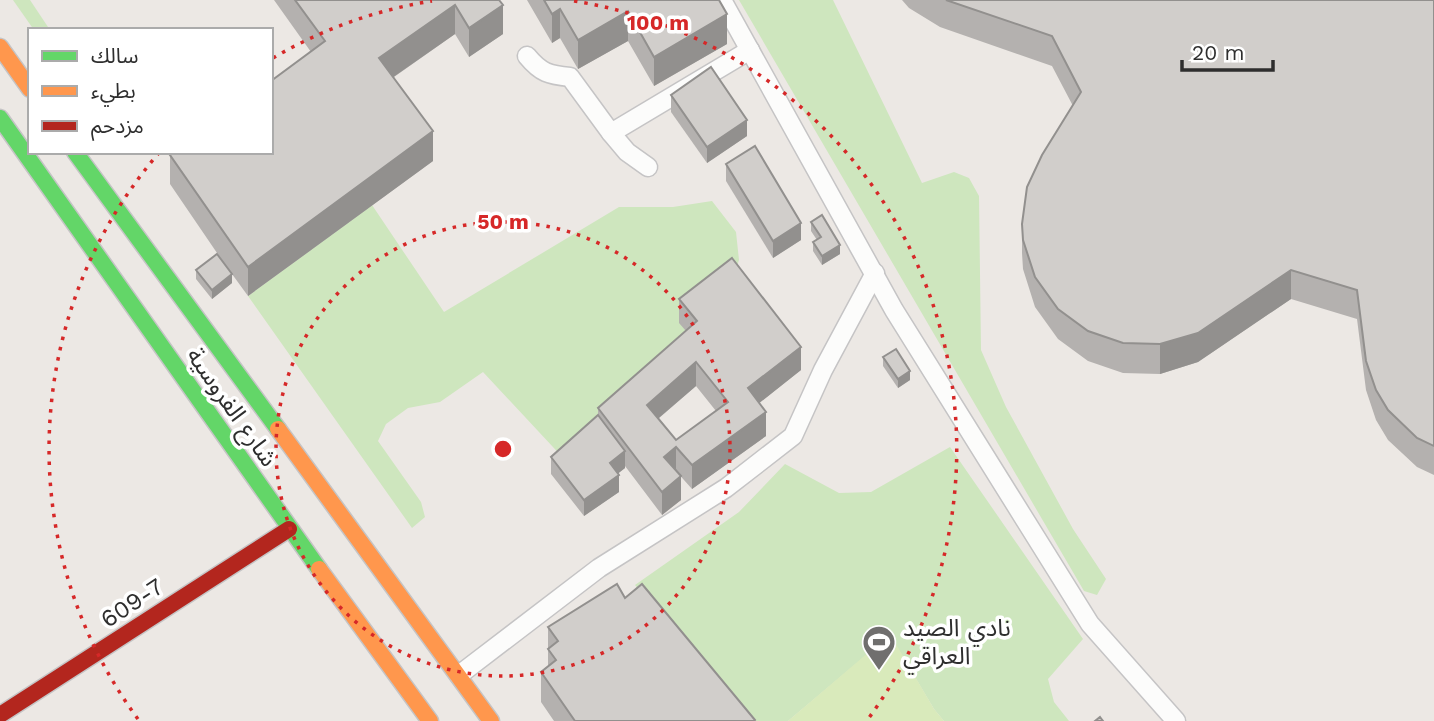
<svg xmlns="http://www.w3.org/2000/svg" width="1434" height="721" font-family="'Work Sans','Noto Sans Arabic',sans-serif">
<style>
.green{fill:#cee6be}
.pitch{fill:#d9eabb}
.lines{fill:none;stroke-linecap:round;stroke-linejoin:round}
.lane-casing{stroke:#c5c4c5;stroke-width:21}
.fast-casing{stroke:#c5c4c5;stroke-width:19}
.slow-casing{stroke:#c5c4c5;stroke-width:19}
.jam-casing{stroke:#c5c4c5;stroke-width:19}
.lane{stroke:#fcfcfb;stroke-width:18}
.fast{stroke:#63d668;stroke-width:16}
.slow{stroke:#ff974d;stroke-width:16}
.jam{stroke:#b3261e;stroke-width:16}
.wall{fill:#b4b1af;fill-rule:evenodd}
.shaded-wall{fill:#92908e}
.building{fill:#d1cecb;stroke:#92908e;stroke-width:2;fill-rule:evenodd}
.ring{fill:none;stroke:#d62828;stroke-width:3.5;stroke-dasharray:3.5 7}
.labels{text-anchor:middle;stroke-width:7;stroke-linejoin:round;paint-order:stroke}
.street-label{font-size:24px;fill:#2e2e2e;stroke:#fff}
.poi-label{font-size:24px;fill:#2e2e2e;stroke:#fff;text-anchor:start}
.centre{fill:#d62828;stroke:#fff;stroke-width:3.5}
.ring-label{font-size:21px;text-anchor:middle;font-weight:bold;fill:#d62828;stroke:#fff;stroke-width:7;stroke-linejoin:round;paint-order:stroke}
</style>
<rect width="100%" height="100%" fill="#ece8e4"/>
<!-- green -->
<g class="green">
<path d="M13 0H30L50 30H34Z"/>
<path d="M739 0H833L922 183 954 172 969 178 979 196 981 350 1006 407 1073 529 1106 579 1097 595 1084 591Z"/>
<path d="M712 201 736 232 739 260 732 281 697 345 566 461 483 372 440 402 408 408 386 424 378 441 421 502 425 517 412 528 248 296 372 205 444 312 619 207H673Z"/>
<path d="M950 447 1083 639 1048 679 1054 702 1069 721H944L934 709 890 635 788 721H750L635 585 739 512 785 464 839 493 871 492Z"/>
</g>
<!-- pitch -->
<path class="pitch" d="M890 634 934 709 944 721H788Z"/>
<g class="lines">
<defs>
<g id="lane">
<path d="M722 0 894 310 1090 624 1176 721"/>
<path d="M527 56C541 73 549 75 570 77L611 133 750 50"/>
<path d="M611 133 627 152 648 167"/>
<path d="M459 675 599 568 726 488 793 436 823 370 875 273"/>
</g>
<g id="fast">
<path d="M0 118 319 569"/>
<path d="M75 152 278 429"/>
</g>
<g id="slow">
<path d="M0 47 30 89"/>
<path d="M278 429 491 721"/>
<path d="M319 569 430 721"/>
</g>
<path id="jam" d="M0 715 289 529"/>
</defs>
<!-- lane casing -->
<use href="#lane" class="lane-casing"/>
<!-- fast casing -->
<use href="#fast" class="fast-casing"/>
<!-- slow casing -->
<use href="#slow" class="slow-casing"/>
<!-- jam casing -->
<use href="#jam" class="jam-casing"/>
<!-- lane -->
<use href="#lane" class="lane"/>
<!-- fast -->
<use href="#fast" class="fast"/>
<!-- slow -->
<use href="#slow" class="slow"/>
<!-- jam -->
<use href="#jam" class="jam"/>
</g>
<!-- wall -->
<g class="wall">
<path d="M274 0H499L503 34 469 57 455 34 394 77 433 161 248 296 232 274V283L212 299 196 279V270L230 272 170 184V155L311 52Z"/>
<path d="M527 0H719L727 44 654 86 628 41 578 69 560 38 552 43Z"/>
<path d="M902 0H1434V475L1417 467 1388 440 1376 420 1366 390 1357 319 1291 299 1198 362 1160 374 1123 373 1088 361 1058 339 1035 307 1023 269 1022 253V224L1073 106 1052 66 940 27 909 8Z"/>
<path d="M671 95 747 136 707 163 671 112Z"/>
<path d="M726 164 801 240 773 258 726 181Z"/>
<path d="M811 222 840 254 822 265 813 251V242L817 240 811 231Z"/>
<path d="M679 299 801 370 759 403 766 436 692 489 676 471 681 500 662 515 625 466V468L618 473 619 492 584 516 551 474V457L598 415V408L686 331 679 323ZM696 386 716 411 676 440 658 419Z"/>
<path d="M883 357 910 380 898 388 883 366Z"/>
<path d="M625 598 755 721H554L541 702V672L548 666V627Z"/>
</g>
<!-- shaded-wall -->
<g class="shaded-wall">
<path d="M455 5V34L379 87V58Z"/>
<path d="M503 5V34L469 57V28Z"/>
<path d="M560 9V38L552 43V14Z"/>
<path d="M628 11V41L578 69V40Z"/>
<path d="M727 14V44L654 86V57Z"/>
<path d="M747 120V136L707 163V147Z"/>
<path d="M433 131V161L248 296V267Z"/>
<path d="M801 223V240L773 258V241Z"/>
<path d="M840 245V254L822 265V256Z"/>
<path d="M1291 270V299L1198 362 1160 374V344Z"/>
<path d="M232 274V283L212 299V290Z"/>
<path d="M801 347V370L748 412V388Z"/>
<path d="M696 362V386L647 428V405Z"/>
<path d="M910 371V380L898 388V379Z"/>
<path d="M766 412V436L692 489V465Z"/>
<path d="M676 447V471L664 457Z"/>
<path d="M625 451V468L610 480V463Z"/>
<path d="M619 475V492L584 516V500Z"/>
<path d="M681 476V500L662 515V492Z"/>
</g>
<!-- building -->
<g class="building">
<path d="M295 0H499L503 5 469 28 455 5 379 58 433 131 248 267 170 155 173 152H271V81L325 41Z"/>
<path d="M544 0H719L727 14 654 57 628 11 578 40 560 9 552 14Z"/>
<path d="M946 0H1434V446L1417 438 1388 410 1376 390 1366 361 1357 290 1291 270 1198 333 1160 344 1123 343 1088 331 1058 309 1035 277 1023 240 1022 224 1027 187 1042 155 1081 92 1052 36Z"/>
<path d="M711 67 747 120 707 147 671 95Z"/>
<path d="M755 146 801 223 773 241 726 164Z"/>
<path d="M822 215 840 245 822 256 813 242 821 237 811 222Z"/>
<path d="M217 254 232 274 212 290 196 270Z"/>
<path d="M732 258 801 347 748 388 766 412 692 465 676 447 664 457 681 476 662 492 598 408 697 321 679 299ZM696 362 728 402 676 440 647 405Z"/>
<path d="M896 349 910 371 898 379 883 357Z"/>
<path d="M598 415 625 451 610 463 619 475 584 500 551 457Z"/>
<path d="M617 584 625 598 642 584 755 720 754 721H575L541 672 556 660 548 649 558 641 548 627Z"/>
<path d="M1100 717 1103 721H1095Z"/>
</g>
<!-- distance rings -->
<g class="ring">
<circle cx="503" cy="449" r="227"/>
<path d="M138 719A454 454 0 0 1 158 154M273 58A454 454 0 0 1 432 1M574 1A454 454 0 0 1 868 719"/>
</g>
<!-- icons -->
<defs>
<symbol id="stadium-pin" viewBox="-11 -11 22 30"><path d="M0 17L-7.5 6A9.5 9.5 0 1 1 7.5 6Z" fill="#706f6e" stroke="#fff"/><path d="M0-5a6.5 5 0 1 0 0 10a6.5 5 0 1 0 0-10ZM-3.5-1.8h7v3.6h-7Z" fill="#fff"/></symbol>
</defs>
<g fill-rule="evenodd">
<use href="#stadium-pin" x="860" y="623" width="38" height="52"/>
</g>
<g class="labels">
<!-- street labels -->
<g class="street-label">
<text transform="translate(232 407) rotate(55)" y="8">شارع الفروسية</text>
<text transform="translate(132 603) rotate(-33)" y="8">609-7</text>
</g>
<!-- poi labels -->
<g class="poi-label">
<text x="903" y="636">نادي الصيد<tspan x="903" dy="28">العراقي</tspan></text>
</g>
</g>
<circle cx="503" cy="449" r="10" class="centre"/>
<g class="ring-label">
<text x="658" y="30">100 m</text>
<text x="503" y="229">50 m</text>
</g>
<!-- legend -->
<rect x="28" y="28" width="245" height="126" fill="#ffffff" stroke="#ababab" stroke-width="2"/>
<rect x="42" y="51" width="35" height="10" fill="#63d668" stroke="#ababab" stroke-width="2"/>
<text x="91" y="63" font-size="21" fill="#2e2e2e">سالك</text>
<rect x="42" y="86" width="35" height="10" fill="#ff974d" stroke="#ababab" stroke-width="2"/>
<text x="91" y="98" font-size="21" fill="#2e2e2e">بطيء</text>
<rect x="42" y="121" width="35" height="10" fill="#b3261e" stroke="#ababab" stroke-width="2"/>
<text x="91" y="133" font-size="21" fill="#2e2e2e">مزدحم</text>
<!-- scale -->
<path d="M1182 60v10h91v-10" fill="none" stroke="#2e2e2e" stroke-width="3.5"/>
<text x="1192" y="60" font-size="21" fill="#2e2e2e" stroke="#ffffff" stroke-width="5" paint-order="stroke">20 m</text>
</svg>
